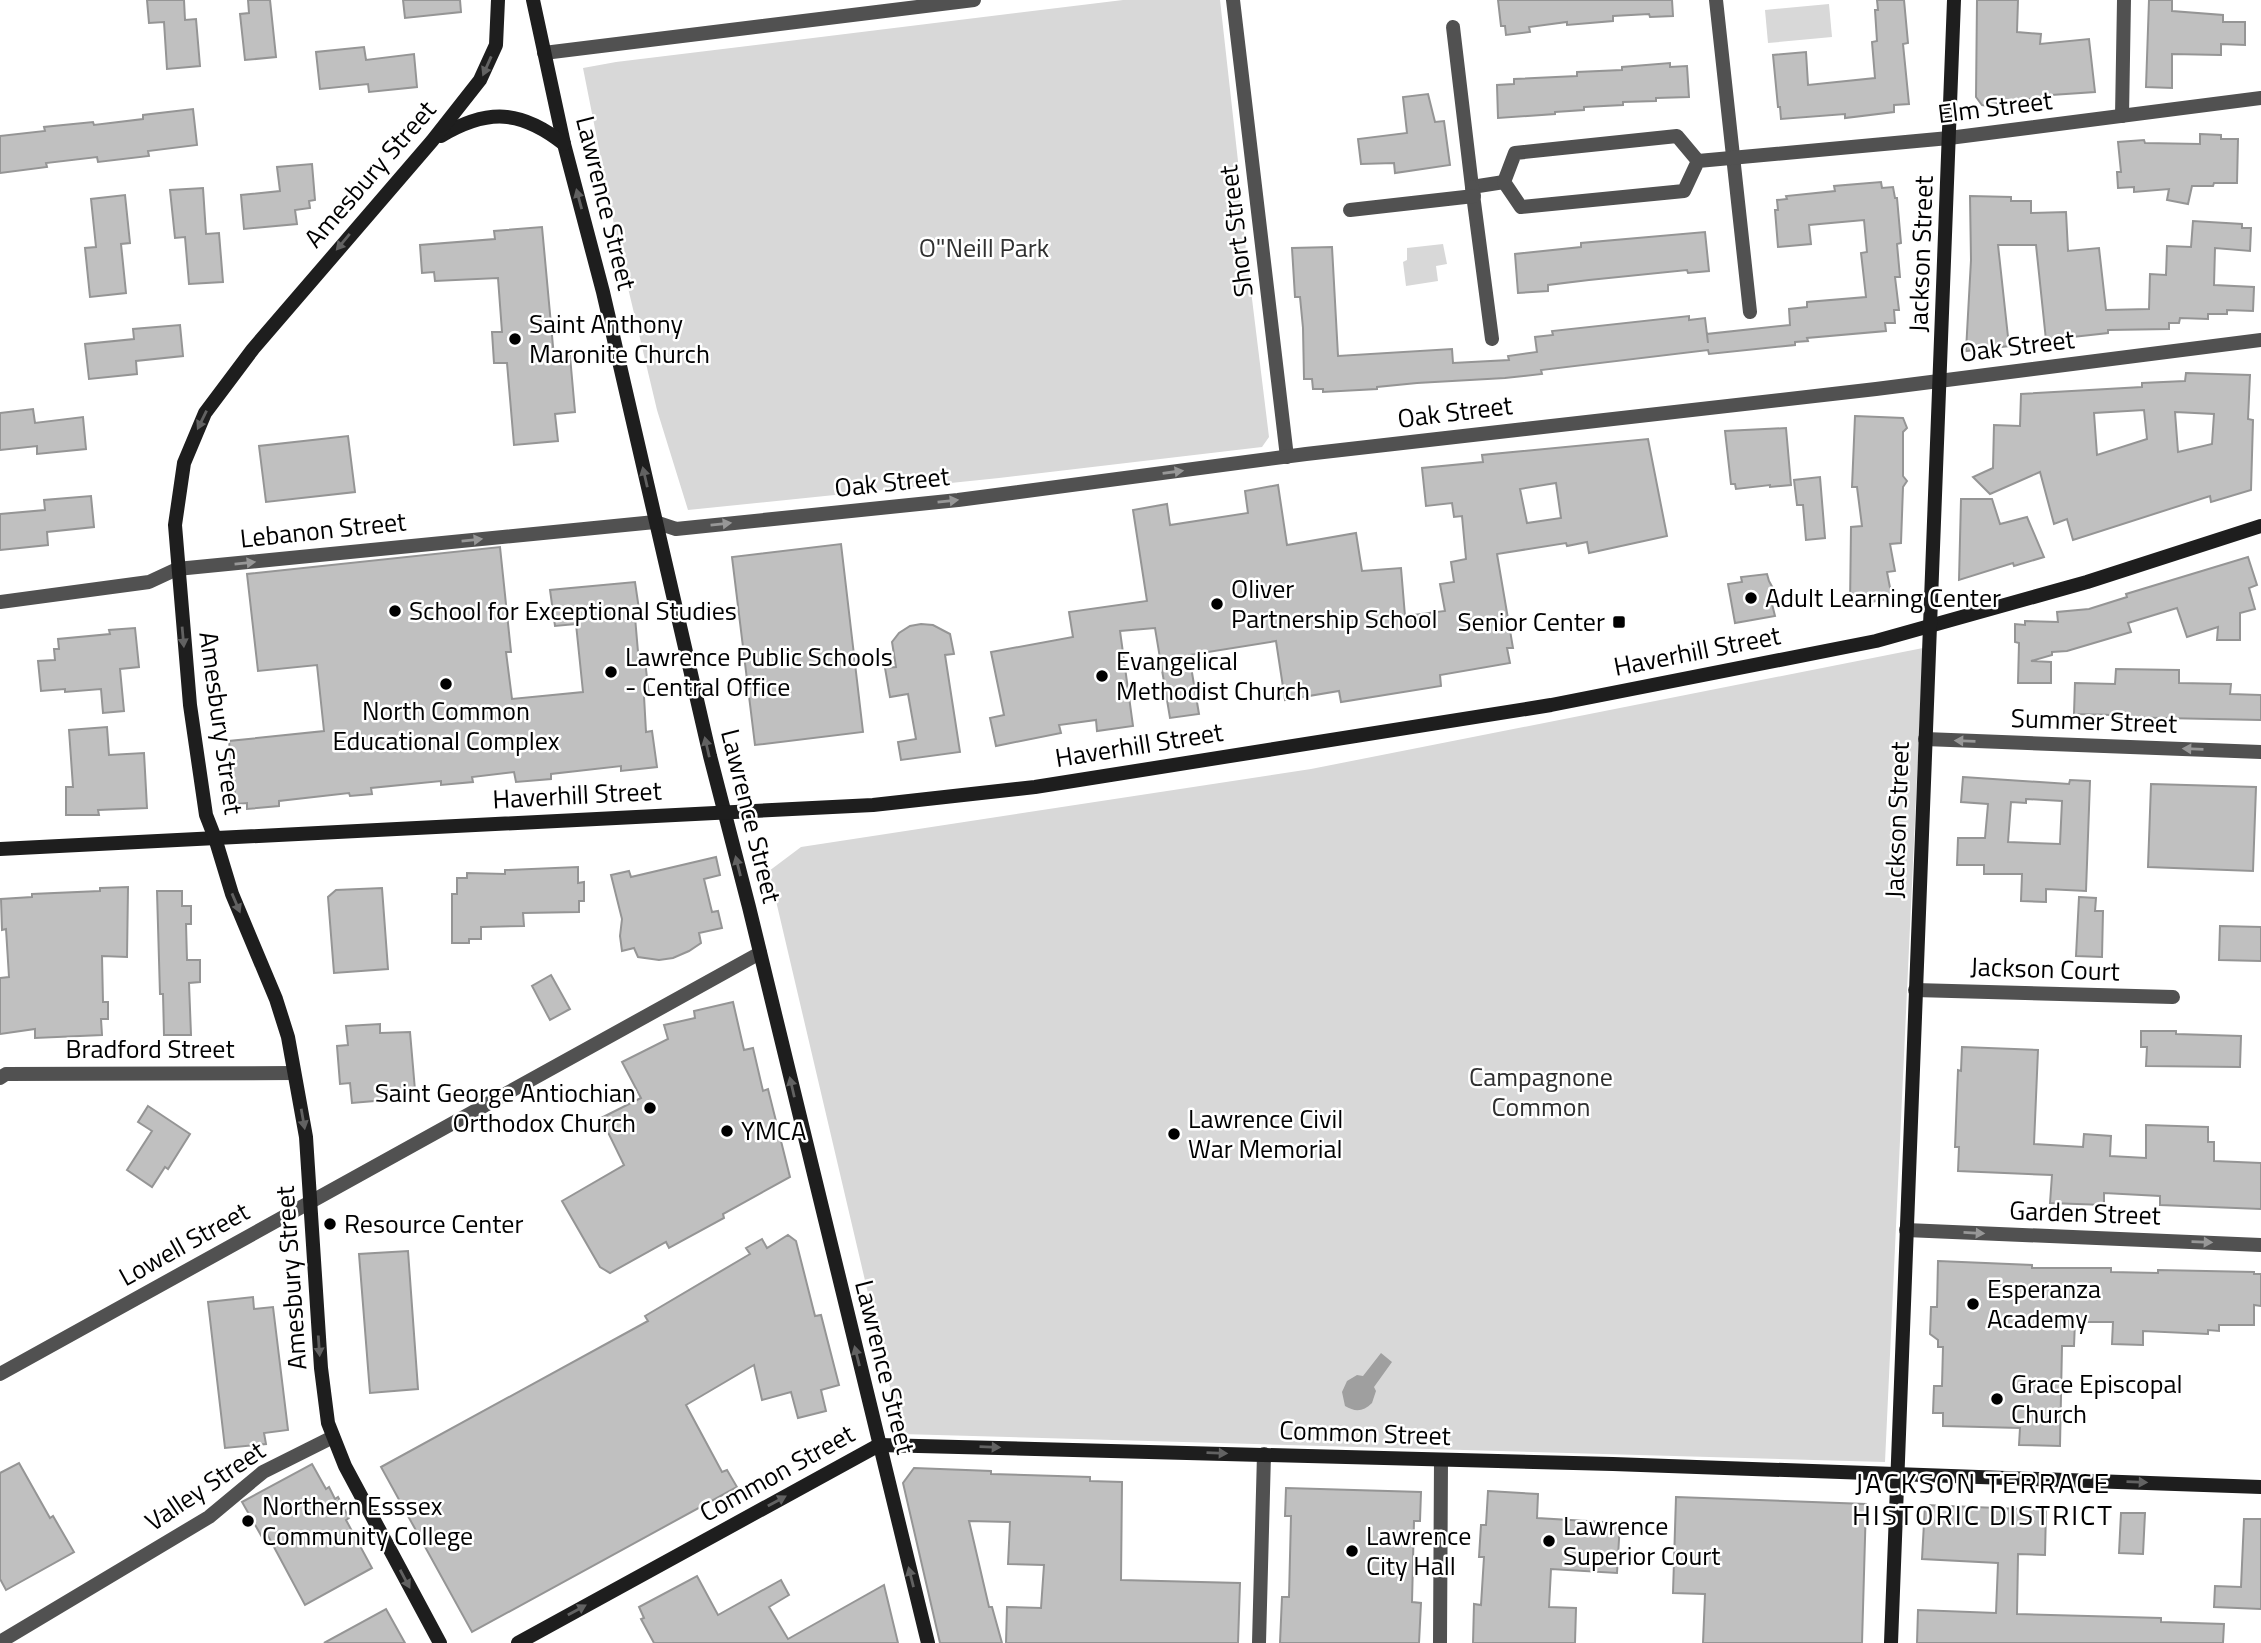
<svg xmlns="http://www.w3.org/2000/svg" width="2261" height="1643" font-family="'Titillium Web',sans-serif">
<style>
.green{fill:#d8d8d8}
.water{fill:#9f9f9f}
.building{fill:#c0c0c0;stroke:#959595;stroke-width:2;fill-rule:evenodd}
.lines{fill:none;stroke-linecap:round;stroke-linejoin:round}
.pedestrian{stroke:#515151;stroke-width:14}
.minor{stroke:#515151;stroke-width:14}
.tertiary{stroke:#515151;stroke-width:14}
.secondary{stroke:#1e1e1e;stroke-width:14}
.oneway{fill:#626262}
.oneway2{fill:#979797}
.poi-dot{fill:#000;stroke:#fff;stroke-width:2.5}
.labels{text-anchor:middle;stroke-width:5;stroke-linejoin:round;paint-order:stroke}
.street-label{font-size:26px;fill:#000;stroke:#fff}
.park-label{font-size:26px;fill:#2f2f2f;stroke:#fff}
.poi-label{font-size:26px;fill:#000;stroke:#fff;text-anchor:start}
.neighbourhood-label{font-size:28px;letter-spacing:2px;fill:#000;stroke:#fff}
</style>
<rect width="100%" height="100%" fill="#fff"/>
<!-- green -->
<g class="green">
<path d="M1123 0H1220L1240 179 1238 185 1269 437 1262 447 999 478 688 510 657 410 619 250 583 68 616 62Z"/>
<path d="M1829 4 1832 37 1768 43 1765 10Z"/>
<path d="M1443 244 1447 264 1436 266 1438 281 1406 286 1403 262 1407 260V248Z"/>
<path d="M1923 648 1885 1462 901 1434 769 871 801 847 1311 769Z"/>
</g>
<!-- water -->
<path class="water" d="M1381 1353 1392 1362 1374 1387 1376 1391 1372 1403C1363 1412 1355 1412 1345 1406L1342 1392 1347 1381 1357 1375 1363 1376Z"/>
<!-- building -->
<g class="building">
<path d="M147 0H184L185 20 196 19 200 66 167 69 164 22 149 23Z"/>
<path d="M248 0H270L276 57 245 60 240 14 249 13Z"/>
<path d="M403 0H460L461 12 405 18Z"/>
<path d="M1498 0H1672L1673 16 1650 17 1649 14 1613 16V21L1567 25V22L1529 27 1530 32 1506 35 1505 26H1501Z"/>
<path d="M1877 0H1904L1908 43 1903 44 1909 104 1894 105V112L1845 118V114L1781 119 1780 107H1778L1773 55 1806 52 1808 85 1875 78 1872 42 1877 41 1875 10H1878Z"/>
<path d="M1977 0H2018L2017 32 2041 34 2040 44 2089 39 2095 92 2051 95 1988 106 1982 105 1976 97Z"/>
<path d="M2149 0H2172V11L2223 15V22H2245V45L2221 44V55L2172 54V88L2146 87Z"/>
<path d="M364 47 366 60 414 54 417 87 369 92 368 84 320 89 316 52Z"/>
<path d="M1670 63V67L1687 66 1689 97 1656 98V101L1623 102V105L1584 107V110L1555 112V114L1498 118 1497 85 1514 84V79L1577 76V72L1622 70V67Z"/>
<path d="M1428 94 1435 122 1444 121 1450 165 1395 173 1394 163 1361 164 1358 139 1407 133 1403 97Z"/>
<path d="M193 109 197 145 148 151 149 156 98 162 97 157 46 163 47 167 0 173V136L45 131 44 127 93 122 94 125 143 119V115Z"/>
<path d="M2200 134 2221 135V139H2238L2237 183H2214L2213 186H2192L2188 204 2167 200 2169 189 2134 192V187L2118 188 2117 172H2121L2118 142 2144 140 2145 143 2200 144Z"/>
<path d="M312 164 315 200 309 201 310 208 295 210 297 224 244 229 241 195 280 191 277 167Z"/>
<path d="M1881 182 1882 188 1893 187 1895 198H1897L1901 243 1897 244 1900 277H1895L1899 310H1894L1895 323H1885L1886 331 1807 338 1808 341 1795 342V345L1709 354 1708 350 1541 370 1542 374 1505 378 1417 383 1377 387V389L1323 392V389H1313L1312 379H1304L1303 328 1300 297H1295L1292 248 1332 247 1338 356 1452 349 1453 363 1509 360 1508 356 1537 352 1535 337 1553 335 1552 331 1689 316V320L1705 318 1708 343 1707 334 1790 325 1789 309 1807 307V302L1866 297 1861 253 1867 252 1864 220 1809 225 1811 244 1778 247 1775 210H1778L1777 200 1787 199 1786 196 1835 191 1834 186Z"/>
<path d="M203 188 206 234 219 233 223 282 189 284 185 237 175 238 170 190Z"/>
<path d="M125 195 130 243 121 244 126 293 90 297 85 248 96 247 91 199Z"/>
<path d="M1970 196 2011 197V201H2031V213L2066 212 2068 251 2099 248 2106 310 2149 309 2150 274 2166 275 2167 246 2191 247 2193 221 2242 224V228H2251L2250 251 2215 248 2214 285 2254 287 2253 311 2227 310V314H2208V319L2180 318 2179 323H2169V329L2108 330V333L2046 340 2036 245H1998L2009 346 1966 351 1971 260Z"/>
<path d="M542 227 554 357 570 356 575 412 555 414 558 441 514 445 507 363H494L492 332H502L498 278 435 281 434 272 422 273 420 245 495 239 494 231Z"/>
<path d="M1705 232 1709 271 1688 273 1687 270 1589 280 1548 285V291L1518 293 1515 254 1581 247V243Z"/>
<path d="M180 325 183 356 136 361 137 374 89 379 85 344 134 339 133 329Z"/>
<path d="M2186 373 2250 375 2248 419 2253 420 2251 490 2211 502 2210 496 2073 540 2067 519 2054 524 2040 472 1990 494 1973 477 1993 468 1994 425 2020 426 2021 394 2142 387V383L2185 381ZM2144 410 2147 439 2097 455 2094 413ZM2175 412 2214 414 2212 444 2178 452Z"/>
<path d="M33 409 35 423 83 417 86 449 37 454V446L0 450V413Z"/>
<path d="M1855 416 1903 418 1907 428 1903 432V476L1907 481 1903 487 1901 543 1890 544 1895 571 1887 572 1892 598 1850 606 1851 527 1862 526 1857 487H1852Z"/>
<path d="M1786 428 1791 485 1770 487V485L1736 489 1735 484H1731L1725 431Z"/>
<path d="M348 436 355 492 266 502 259 446Z"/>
<path d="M1648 439 1667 536 1589 553 1587 542 1567 546 1566 543 1497 554 1513 648H1507L1510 663 1440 675 1441 686 1341 702 1339 691 1285 700 1276 641 1189 655 1199 714 1170 718 1155 628 1120 631 1133 726 1097 731 1096 720 1059 725 1061 733 996 746 990 718 1004 715 991 652 1073 637 1069 612 1147 601 1133 510 1167 504 1170 525 1248 513 1245 491 1278 485 1287 545 1356 533 1362 571 1401 568 1405 616 1445 611 1440 584 1454 582 1451 562 1466 559 1462 516 1454 517 1452 503 1426 506 1422 468 1483 462 1482 455ZM1556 483 1561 518 1527 523 1520 489Z"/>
<path d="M1820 477 1825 538 1806 540 1803 505H1797L1794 480Z"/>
<path d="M91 496 94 527 47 532 48 545 0 550V514L45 510 44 500Z"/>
<path d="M1961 499H1992L2000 524 2027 517 2044 557 2014 566 2013 563 1959 580Z"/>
<path d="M841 544 863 732 755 745 732 557Z"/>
<path d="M500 547 511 652H506L512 699 583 692 576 624 555 626 550 590 635 582 640 616 635 617 638 652H644L649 695 644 696 646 732 652 731 657 767 621 771V766L551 774V779L516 782 514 772 472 777 473 782 441 785V781L371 788 372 794 350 796 349 793 279 801V806L247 809V803L236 804 229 741 324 731 317 665 258 671 247 574Z"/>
<path d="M2248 557 2257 585 2249 588 2255 609 2240 613V640H2217L2218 627 2187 637 2177 608 2128 623 2131 632 2067 651 2052 652V655L2031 661 2051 662V683H2018L2019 643 2015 642V624L2025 625V621L2058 622 2057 612 2089 609 2127 597 2126 594Z"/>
<path d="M1767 574 1769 581 1775 592 1772 604 1775 616 1735 623 1728 584 1742 582 1741 577Z"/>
<path d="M921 624 933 625 950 634 954 654 945 655 960 752 901 760 898 742 916 739 908 694 890 697 885 668 896 667 892 642 899 633 910 626Z"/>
<path d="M135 628 139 667 120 669 124 711 103 713 101 689 65 692V689L41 691 38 661 55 660 54 649H59L58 639 110 634 109 630Z"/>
<path d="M2116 669 2179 670V683L2231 684 2230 694 2261 695V720L2114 717V715L2074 714 2075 683 2115 684Z"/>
<path d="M107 727 109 755 144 753 147 808 98 810 99 815H66V787H73L69 730Z"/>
<path d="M1963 777 2069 784 2070 780 2090 781 2086 891 2046 889V902L2021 901 2022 874H1984V865H1957L1958 838H1985L1988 804 1961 802ZM2026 799 2062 801 2060 844 2008 842 2011 802 2026 803Z"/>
<path d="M2151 784 2256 787 2253 871 2148 867Z"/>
<path d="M716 857 720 875 704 879 712 912 718 911 722 928 699 933 701 943 689 951 673 958 659 960 638 957 634 948 622 951 620 936 622 919 611 875 629 871 631 877Z"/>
<path d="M578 867V883L584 882V901H579V912L523 913 524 926 481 927V939H469V943H452V894H457V878H467V873L505 874V870Z"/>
<path d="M128 887 127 957 102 956 103 1002H108V1019H101L102 1035 35 1038V1029L0 1034V978L9 977 6 929 2 930 1 899 32 897V894L100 891V888Z"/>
<path d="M382 888 388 969 334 973 328 897 336 890Z"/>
<path d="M157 891H182V906H191V924H186L187 960H200V982L189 983 191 1035H164L163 994H160Z"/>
<path d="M2079 897 2096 898 2095 911H2103L2102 957 2076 956Z"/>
<path d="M2220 926 2261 927V961L2219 960Z"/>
<path d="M551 975 570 1009 550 1020 532 986Z"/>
<path d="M733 1002 744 1050 753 1048 763 1091 768 1089 790 1177 723 1214 724 1218 669 1248 666 1242 610 1273 600 1267 562 1201 624 1165 601 1118 641 1098 622 1062 668 1039 664 1025 695 1018 694 1011Z"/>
<path d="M380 1024V1033L410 1032 415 1090 385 1092 386 1100 352 1103 350 1083 340 1084 337 1046 348 1045 346 1026Z"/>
<path d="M2141 1031H2176V1034L2241 1036 2240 1067 2146 1066 2147 1047H2141Z"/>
<path d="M1962 1047 2038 1050 2034 1144 2083 1147 2084 1134 2111 1136 2110 1156 2146 1158V1125L2208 1127V1142H2214V1161L2261 1163V1209L2160 1205V1196L2104 1193V1205L2050 1203 2052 1175 1958 1171 1959 1147H1955L1958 1070 1961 1071Z"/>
<path d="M148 1106 190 1134 168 1169 165 1167 152 1187 127 1170 152 1131 138 1122Z"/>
<path d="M788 1235 796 1241 815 1316 821 1315 839 1385 821 1390 826 1411 798 1418 791 1392 762 1400 754 1365 686 1405 722 1472 727 1470 737 1487 472 1632 381 1467 648 1321 645 1316 750 1254 746 1248 762 1239 767 1248Z"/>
<path d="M408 1251 418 1389 370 1393 359 1254Z"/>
<path d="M1938 1261 2032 1265V1268H2111V1272L2158 1273V1270L2254 1272V1274H2261V1306L2254 1305V1325H2219V1331L2208 1330V1334L2143 1331V1345L2112 1344 2113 1322H2075L2074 1346H2062L2060 1446 2019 1445 2020 1428 1943 1426V1413H1933L1934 1386H1942L1943 1347H1938V1340L1930 1334 1931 1307H1937Z"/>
<path d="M253 1297 254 1309 273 1307 288 1430 264 1433 266 1444 225 1448 208 1302Z"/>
<path d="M19 1463 50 1518 53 1516 74 1552 6 1590 0 1579V1473Z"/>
<path d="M312 1464 326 1489 329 1487 335 1499 338 1497 349 1518 346 1520 372 1568 305 1605 267 1534 262 1537 242 1502Z"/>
<path d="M914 1468 991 1471V1474L1090 1477V1481L1122 1482 1121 1580 1240 1583 1238 1643H1006L1007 1607 1041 1608 1044 1565 1008 1564 1010 1522 969 1521 989 1607H992L1002 1643H940L903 1483Z"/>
<path d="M1286 1488 1421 1492 1420 1521H1414L1412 1602 1421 1603 1419 1643H1280L1282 1597H1289L1291 1516H1285Z"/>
<path d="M1488 1491 1538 1494 1537 1518 1620 1523 1617 1573 1551 1569 1549 1607 1576 1608 1575 1643H1473L1474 1604 1481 1605 1484 1557H1479L1481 1525H1486Z"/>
<path d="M1676 1497 1866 1504 1862 1643H1703L1705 1594 1673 1593Z"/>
<path d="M1925 1505 2046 1510 2045 1555 2018 1554 2017 1614 2161 1618V1622L2224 1624 2223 1643H1917L1918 1610 1996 1613 1998 1563 1922 1559Z"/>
<path d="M2121 1513H2145L2143 1554 2119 1553Z"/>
<path d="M2244 1519H2261V1609L2214 1607 2215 1586 2241 1587Z"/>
<path d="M697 1576 718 1615 781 1580 789 1595 769 1607 788 1639 884 1585 898 1643H654L641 1619 644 1618 639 1607Z"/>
<path d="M386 1609 405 1643H324Z"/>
</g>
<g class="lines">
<!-- pedestrian -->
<g class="pedestrian">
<path d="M1259 1643 1264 1454"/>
<path d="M1440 1643 1441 1460"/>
</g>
<!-- minor -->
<g class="minor">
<path d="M1233 0 1287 457"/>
<path d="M1716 0 1750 312"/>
<path d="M1453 27 1472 187 1504 182"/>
<path d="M544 53 974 0"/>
<path d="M2122 116 2124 0"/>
<path d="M1698 161 1684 191 1521 207 1504 182 1515 153 1677 136 1698 161 1949 138 2261 98"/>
<path d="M1472 187 1492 339"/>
<path d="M1350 210 1474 196"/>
<path d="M0 602 149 582 177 569 655 522 676 529 958 500 1306 454 1876 389 2261 340"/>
<path d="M1925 739 2261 752"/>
<path d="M1915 990 2173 997"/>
<path d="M0 1078 6 1074 294 1073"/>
<path d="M1906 1230 2261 1245"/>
<path d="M0 1642 209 1517 263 1472 333 1437"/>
</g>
<!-- tertiary -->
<path class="tertiary" d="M0 1374 760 953"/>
<!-- secondary -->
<g class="secondary">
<path d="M533 0 564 144 603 292 710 756 749 907 928 1643"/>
<path d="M441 136C488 108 521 110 564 144"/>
<path d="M0 849 873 805 1035 787 1551 705 1876 641 2087 582 2261 526"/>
<path d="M440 1643 345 1466 328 1423 321 1368 306 1137 288 1037 276 999 232 894 215 838 206 815 190 705 175 525 184 463 205 413 253 349 432 141 480 80 496 45 498 0"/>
<path d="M518 1643 879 1445 1613 1464 2261 1487"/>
<path d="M1891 1643 1954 0"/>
</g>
</g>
<!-- one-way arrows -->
<defs><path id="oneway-solid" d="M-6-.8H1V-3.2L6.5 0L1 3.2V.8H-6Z" transform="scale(1.75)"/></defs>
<g class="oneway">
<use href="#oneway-solid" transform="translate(487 66) rotate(114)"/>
<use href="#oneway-solid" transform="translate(579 199) rotate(-105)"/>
<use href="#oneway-solid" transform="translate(343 242) rotate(130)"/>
<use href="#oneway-solid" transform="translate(202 420) rotate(116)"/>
<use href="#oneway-solid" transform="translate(645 477) rotate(-103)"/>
<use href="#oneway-solid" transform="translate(183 637) rotate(85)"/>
<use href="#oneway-solid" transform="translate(707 747) rotate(-103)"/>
<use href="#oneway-solid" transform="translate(738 866) rotate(-104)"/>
<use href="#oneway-solid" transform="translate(236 903) rotate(67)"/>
<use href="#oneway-solid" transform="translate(792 1087) rotate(-103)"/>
<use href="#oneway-solid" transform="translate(303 1119) rotate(80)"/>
<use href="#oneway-solid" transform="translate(319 1346) rotate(86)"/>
<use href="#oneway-solid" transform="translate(857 1356) rotate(-104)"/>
<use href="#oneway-solid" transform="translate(990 1447) rotate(2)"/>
<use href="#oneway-solid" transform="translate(1217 1453) rotate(2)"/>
<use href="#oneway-solid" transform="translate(2137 1482) rotate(2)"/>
<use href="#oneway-solid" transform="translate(777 1501) rotate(-29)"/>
<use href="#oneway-solid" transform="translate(911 1577) rotate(-104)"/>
<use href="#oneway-solid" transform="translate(405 1579) rotate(62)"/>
<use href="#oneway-solid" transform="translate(577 1610) rotate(-29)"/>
</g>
<g class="oneway2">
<use href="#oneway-solid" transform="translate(1173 472) rotate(-8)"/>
<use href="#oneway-solid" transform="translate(948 501) rotate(-6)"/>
<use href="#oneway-solid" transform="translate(721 524) rotate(-6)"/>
<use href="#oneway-solid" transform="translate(472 540) rotate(-6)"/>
<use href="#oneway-solid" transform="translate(245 563) rotate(-6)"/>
<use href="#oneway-solid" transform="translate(1965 741) rotate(-178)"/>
<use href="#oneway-solid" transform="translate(2193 749) rotate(-178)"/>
<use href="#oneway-solid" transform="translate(1974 1233) rotate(3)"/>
<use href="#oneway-solid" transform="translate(2202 1242) rotate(2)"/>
</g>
<!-- markers -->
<g class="poi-dot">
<circle cx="515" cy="339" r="7"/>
<circle cx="1751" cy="598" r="7"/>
<circle cx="1217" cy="604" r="7"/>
<circle cx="395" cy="611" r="7"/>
<rect x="1612" y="615" width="14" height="14" rx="3.5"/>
<circle cx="611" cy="672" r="7"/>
<circle cx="1102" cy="676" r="7"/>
<circle cx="446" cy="684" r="7"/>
<circle cx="650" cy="1108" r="7"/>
<circle cx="727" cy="1131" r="7"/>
<circle cx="1174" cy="1134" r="7"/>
<circle cx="330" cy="1224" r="7"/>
<circle cx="1973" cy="1304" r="7"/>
<circle cx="1997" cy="1399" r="7"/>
<circle cx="248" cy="1521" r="7"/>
<circle cx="1549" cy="1541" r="7"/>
<circle cx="1352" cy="1551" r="7"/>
</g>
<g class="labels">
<!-- street labels -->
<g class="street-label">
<text transform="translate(1995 107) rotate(-7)" y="9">Elm Street</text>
<text transform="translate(370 174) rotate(-49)" y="9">Amesbury Street</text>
<text transform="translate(606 203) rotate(76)" y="9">Lawrence Street</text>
<text transform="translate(1236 231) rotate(-97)" y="9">Short Street</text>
<text transform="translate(1921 254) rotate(-88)" y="9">Jackson Street</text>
<text transform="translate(2017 346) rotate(-7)" y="9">Oak Street</text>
<text transform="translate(1455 412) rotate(-7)" y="9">Oak Street</text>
<text transform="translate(892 482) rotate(-6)" y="9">Oak Street</text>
<text transform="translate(323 530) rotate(-6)" y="9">Lebanon Street</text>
<text transform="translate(1697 651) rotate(-11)" y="9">Haverhill Street</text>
<text transform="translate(2094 721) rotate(2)" y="9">Summer Street</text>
<text transform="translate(221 723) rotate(82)" y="9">Amesbury Street</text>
<text transform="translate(1139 745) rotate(-9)" y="9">Haverhill Street</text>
<text transform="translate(577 795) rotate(-3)" y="9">Haverhill Street</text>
<text transform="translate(751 816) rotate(76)" y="9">Lawrence Street</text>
<text transform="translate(1897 820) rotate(-88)" y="9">Jackson Street</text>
<text transform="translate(2045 969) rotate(2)" y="9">Jackson Court</text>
<text x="150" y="1058">Bradford Street</text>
<text transform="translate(2085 1213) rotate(2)" y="9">Garden Street</text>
<text transform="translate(184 1244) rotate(-29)" y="9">Lowell Street</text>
<text transform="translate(291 1278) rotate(-94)" y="9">Amesbury Street</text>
<text transform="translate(885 1367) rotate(76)" y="9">Lawrence Street</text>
<text transform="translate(1365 1433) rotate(2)" y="9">Common Street</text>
<text transform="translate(777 1473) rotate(-29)" y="9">Common Street</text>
<text transform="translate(205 1486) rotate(-34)" y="9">Valley Street</text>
</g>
<!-- park labels -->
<g class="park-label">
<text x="984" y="257">O"Neill Park</text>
<text x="1541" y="1086">Campagnone<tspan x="1541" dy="30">Common</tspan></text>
</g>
<!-- poi labels -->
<g class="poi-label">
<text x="529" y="333">Saint Anthony<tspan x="529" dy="30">Maronite Church</tspan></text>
<text x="1231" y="598">Oliver<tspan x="1231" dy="30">Partnership School</tspan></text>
<text x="1765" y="607">Adult Learning Center</text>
<text x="409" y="620">School for Exceptional Studies</text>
<text x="1605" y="631" text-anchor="end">Senior Center</text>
<text x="625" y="666">Lawrence Public Schools<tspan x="625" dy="30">- Central Office</tspan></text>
<text x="1116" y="670">Evangelical<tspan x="1116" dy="30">Methodist Church</tspan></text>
<text x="446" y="720" text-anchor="middle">North Common<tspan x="446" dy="30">Educational Complex</tspan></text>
<text x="636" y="1102" text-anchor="end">Saint George Antiochian<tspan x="636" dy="30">Orthodox Church</tspan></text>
<text x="1188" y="1128">Lawrence Civil<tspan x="1188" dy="30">War Memorial</tspan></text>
<text x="741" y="1140">YMCA</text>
<text x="344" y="1233">Resource Center</text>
<text x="1987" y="1298">Esperanza<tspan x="1987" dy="30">Academy</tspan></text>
<text x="2011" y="1393">Grace Episcopal<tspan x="2011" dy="30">Church</tspan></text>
<text x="262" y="1515">Northern Esssex<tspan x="262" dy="30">Community College</tspan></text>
<text x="1563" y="1535">Lawrence<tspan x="1563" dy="30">Superior Court</tspan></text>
<text x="1366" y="1545">Lawrence<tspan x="1366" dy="30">City Hall</tspan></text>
</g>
<!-- neighbourhood labels -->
<g class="neighbourhood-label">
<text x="1983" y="1493">JACKSON TERRACE<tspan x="1983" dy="32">HISTORIC DISTRICT</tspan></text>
</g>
</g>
</svg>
